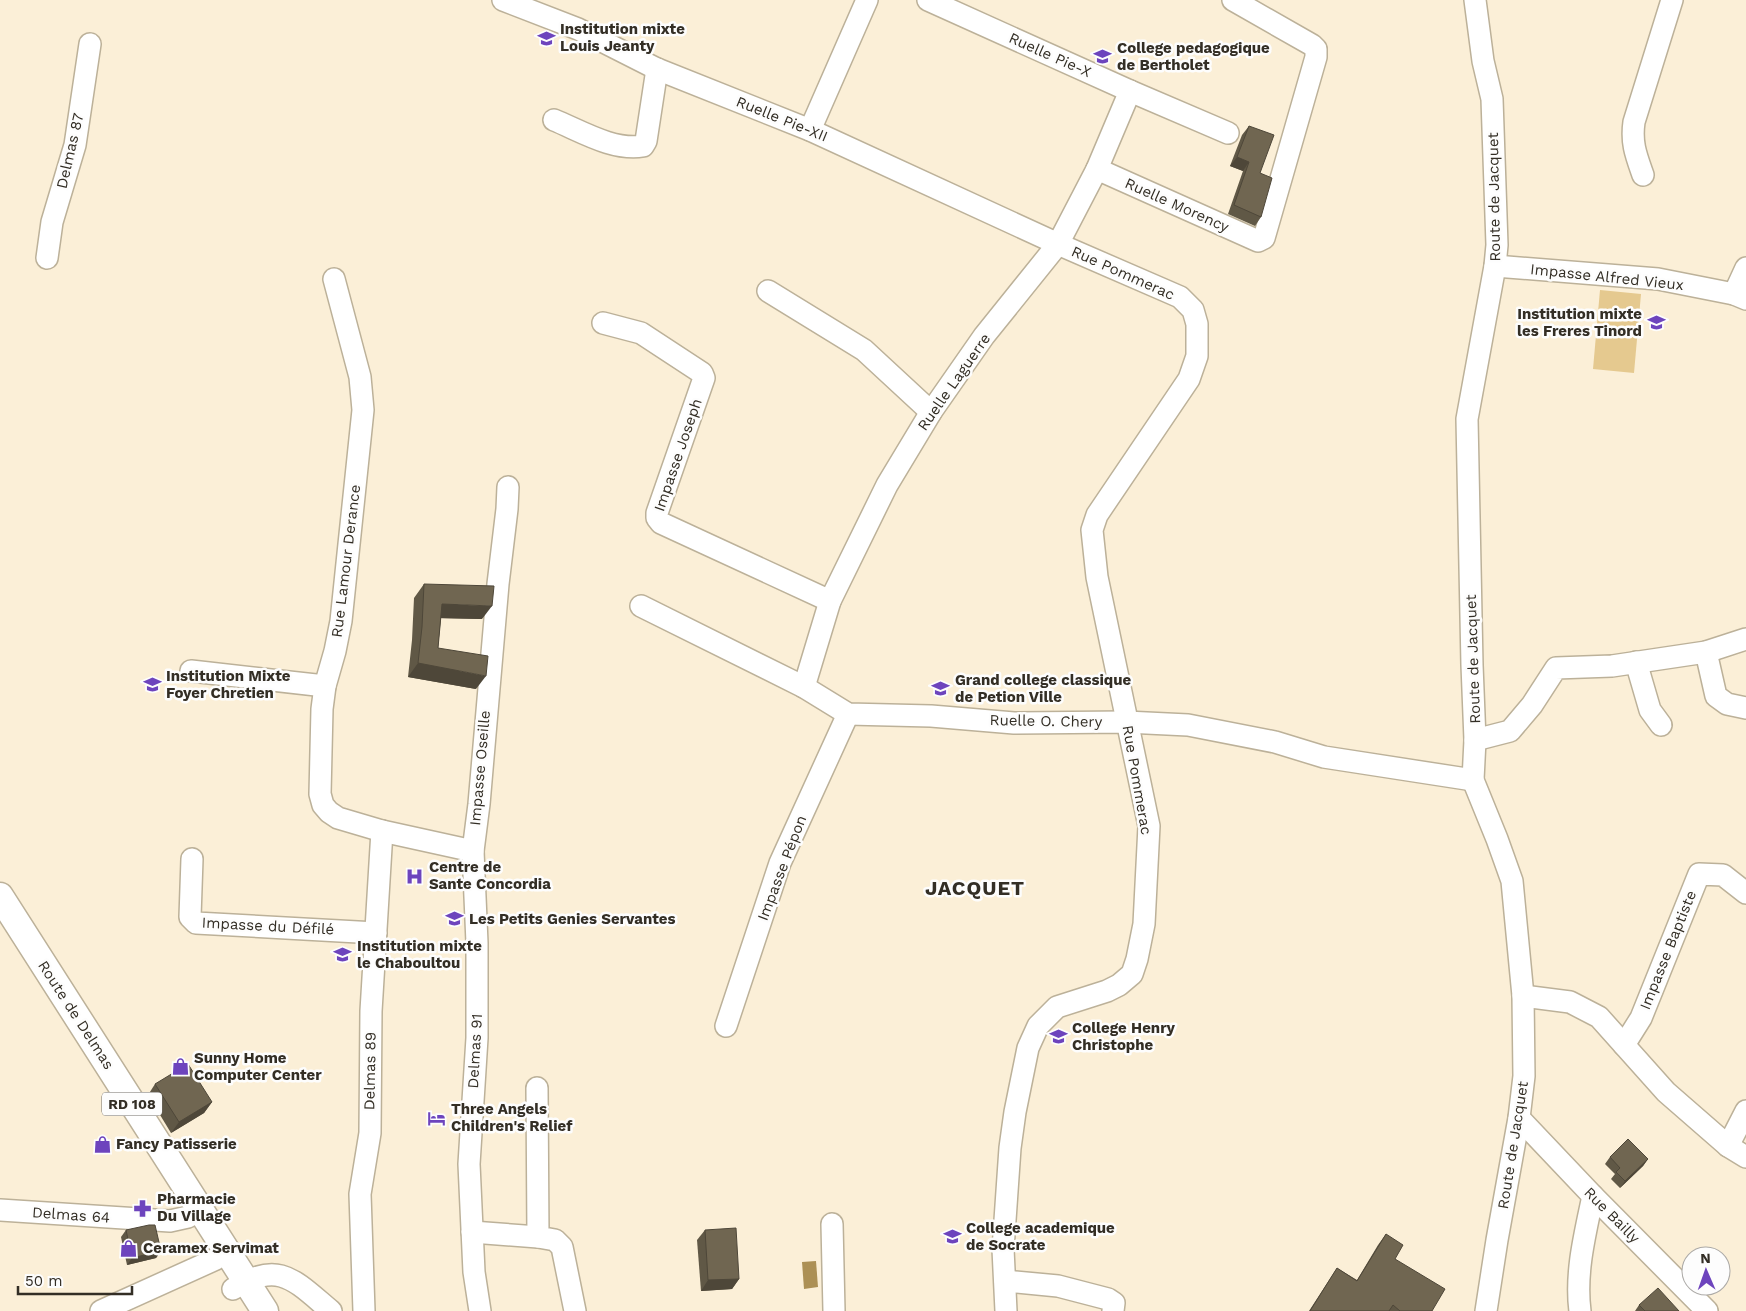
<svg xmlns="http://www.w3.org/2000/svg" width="1746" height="1311" font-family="'Work Sans',sans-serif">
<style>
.green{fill:#e5c98f}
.water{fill:#ac9055}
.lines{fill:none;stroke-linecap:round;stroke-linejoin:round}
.minor-casing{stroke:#bcb199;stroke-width:24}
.major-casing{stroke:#bcb199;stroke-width:29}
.minor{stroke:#fff;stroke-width:21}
.major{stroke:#fff;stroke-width:26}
.wall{fill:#605846}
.shaded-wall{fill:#4e4739}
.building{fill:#706651;stroke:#4e4739}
.labels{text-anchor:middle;stroke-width:5;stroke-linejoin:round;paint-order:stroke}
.shield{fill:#fdfdfd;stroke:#706c66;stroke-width:1}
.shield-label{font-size:14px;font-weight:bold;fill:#332e25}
.poi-label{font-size:15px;font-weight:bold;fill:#332e25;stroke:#fdfdfd;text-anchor:start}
.street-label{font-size:15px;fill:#332e25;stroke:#fdfdfd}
.district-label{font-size:20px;font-weight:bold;letter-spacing:1px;fill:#332e25;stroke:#fdfdfd}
</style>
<rect width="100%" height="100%" fill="#fbefd7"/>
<!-- green -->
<path class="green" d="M1600 290 1641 294 1634 373 1593 369Z"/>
<!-- water -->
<path class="water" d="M816 1261 818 1287 804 1289 802 1262Z"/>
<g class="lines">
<defs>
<g id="minor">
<path d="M503 0 578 29 657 69 810 130 1058 244 1180 297 1193 310 1197 324V356L1189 379 1097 515 1092 530 1097 577 1149 826 1144 924 1137 959 1132 974 1119 985 1107 991 1057 1007 1038 1026 1028 1048 1015 1112 1010 1148 1003 1249 1006 1311"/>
<path d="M928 0 1130 91 1228 133"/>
<path d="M1475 0 1483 61 1492 99 1497 245 1495 266 1467 419 1472 665 1475 740 1473 780 1497 839 1512 881 1523 996 1524 1076 1519 1118 1497 1240 1486 1311"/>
<path d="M554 120C581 131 613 151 643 146L646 141 657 69"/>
<path d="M810 130 867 0"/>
<path d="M1097 169 1258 241 1264 238 1316 57V49L1312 45 1233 0"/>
<path d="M1643 175C1636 155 1631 143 1634 122L1672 0"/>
<path d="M47 258 52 222 75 145 90 44"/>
<path d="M1495 266 1658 279 1734 294 1746 299"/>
<path d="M334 279 360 377 363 410 341 621 335 651 325 686 322 709 320 794 323 805 329 812 338 818 382 831 473 851"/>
<path d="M768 291 864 350 931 412"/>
<path d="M1734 294 1746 268"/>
<path d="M603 323 641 333 702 373 704 378 657 513V518L661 523 830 601"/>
<path d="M641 606 804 687 848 714 931 716 1014 723 1126 722 1188 725 1275 742 1324 757 1473 780"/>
<path d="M1706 652 1716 696 1727 704 1746 708"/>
<path d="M1636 662 1650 710 1661 725"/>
<path d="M191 671 325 686"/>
<path d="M804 687 830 601 887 485 931 412 984 336 1058 244 1097 169 1130 91"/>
<path d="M1475 740 1510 731 1532 705 1556 668 1612 666 1706 652 1746 639"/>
<path d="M192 859 190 917 196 923 376 933"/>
<path d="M1523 996 1570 1002 1599 1017 1666 1092 1728 1146 1746 1157"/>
<path d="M726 1026 780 863 848 714"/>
<path d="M1624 1045 1641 1018 1699 874 1723 875 1746 893"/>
<path d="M537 1088 538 1237 555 1240 562 1247 575 1311"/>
<path d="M1519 1118 1593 1196 1707 1311"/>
<path d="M1728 1146 1746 1111"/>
<path d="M0 1210 170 1221 188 1217 200 1210"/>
<path d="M832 1224 834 1311"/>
<path d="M472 1232 538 1237"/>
<path d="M1005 1281 1058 1286 1108 1299 1114 1303 1113 1311"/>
<path d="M233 1289C279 1259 295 1281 331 1311"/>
<path d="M101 1311 216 1259"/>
<path d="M364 1311 360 1194 370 1133 371 1011 382 831"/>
<path d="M480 1311 474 1272 469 1164 477 1038V943L473 851 479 804 498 584 507 509 508 487"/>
<path d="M1580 1311C1575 1273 1585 1234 1593 1196"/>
</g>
<path id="major" d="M0 896 265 1311"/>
</defs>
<!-- minor casing -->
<use href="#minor" class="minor-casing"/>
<!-- major casing -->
<use href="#major" class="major-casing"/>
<!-- minor -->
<use href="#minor" class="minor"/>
<!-- major -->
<use href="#major" class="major"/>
</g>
<!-- wall -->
<g class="wall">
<path d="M1249 126 1260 173 1261 217 1255 226 1228 214 1243 171 1230 166 1242 135Z"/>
<path d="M424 584 482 619 441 618 438 648 476 689 408 677 412 640 414 598Z"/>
<path d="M155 1084 212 1102 204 1113 171 1133 148 1095Z"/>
<path d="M1610 1157 1648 1159 1643 1166 1620 1188 1611 1179 1615 1174 1605 1164Z"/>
<path d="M126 1230 161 1251 156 1258 127 1265 121 1237Z"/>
<path d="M705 1230 739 1279 732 1289 701 1291 697 1240Z"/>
<path d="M1386 1234 1395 1259 1432 1311H1309L1337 1268 1357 1280 1378 1245Z"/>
<path d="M1639 1305 1679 1311H1635Z"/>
</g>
<!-- shaded-wall -->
<g class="shaded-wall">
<path d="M1237 157 1249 162 1243 171 1230 166Z"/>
<path d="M442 604 492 606 482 619 432 618Z"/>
<path d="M418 663 486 676 476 689 408 677Z"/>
<path d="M212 1102 204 1113 171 1133 179 1122Z"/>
<path d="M1648 1159 1643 1166 1620 1188 1625 1181Z"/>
<path d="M161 1251 156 1258 127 1265 132 1258Z"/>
<path d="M739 1279 732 1289 701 1291 708 1280Z"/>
</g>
<!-- building -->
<g class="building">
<path d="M1249 126 1274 135 1260 173 1272 178 1261 217 1234 205 1249 162 1237 157Z"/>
<path d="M424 584 494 586 492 606 442 604 438 648 488 656 486 676 418 663 422 627Z"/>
<path d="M188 1064 212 1102 179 1122 155 1084Z"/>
<path d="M1628 1139 1648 1159 1625 1181 1616 1172 1620 1168 1610 1157Z"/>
<path d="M149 1225H155L161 1251 132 1258 126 1230Z"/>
<path d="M736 1228 739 1279 708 1280 705 1230Z"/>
<path d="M1386 1234 1403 1245 1395 1259 1445 1289 1432 1311H1400L1393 1305 1389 1311H1310L1337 1268 1357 1281Z"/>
<path d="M1658 1288 1679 1311H1645L1639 1305Z"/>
</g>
<!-- icons -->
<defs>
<symbol id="school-bare" viewBox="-9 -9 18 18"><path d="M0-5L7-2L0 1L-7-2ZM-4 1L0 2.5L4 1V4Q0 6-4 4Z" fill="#6d44bd" stroke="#fdfdfd" stroke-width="2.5" paint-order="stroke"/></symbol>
<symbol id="hospital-bare" viewBox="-9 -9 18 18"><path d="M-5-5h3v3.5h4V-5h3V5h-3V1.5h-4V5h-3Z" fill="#6d44bd" stroke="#fdfdfd" stroke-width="2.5" paint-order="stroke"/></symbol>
<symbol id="shop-bare" viewBox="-9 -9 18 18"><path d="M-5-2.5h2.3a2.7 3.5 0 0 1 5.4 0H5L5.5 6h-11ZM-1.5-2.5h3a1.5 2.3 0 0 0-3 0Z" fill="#6d44bd" stroke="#fdfdfd" stroke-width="2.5" paint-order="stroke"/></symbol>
<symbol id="hotel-bare" viewBox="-9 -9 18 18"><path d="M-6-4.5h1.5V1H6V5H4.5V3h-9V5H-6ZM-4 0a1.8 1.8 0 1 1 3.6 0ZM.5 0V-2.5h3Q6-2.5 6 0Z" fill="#6d44bd" stroke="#fdfdfd" stroke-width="2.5" paint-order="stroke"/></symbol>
<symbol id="pharmacy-bare" viewBox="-9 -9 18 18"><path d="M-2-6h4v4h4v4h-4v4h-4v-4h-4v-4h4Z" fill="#6d44bd" stroke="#fdfdfd" stroke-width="2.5" paint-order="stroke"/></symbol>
</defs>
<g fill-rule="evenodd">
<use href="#school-bare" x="534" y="26" width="25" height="25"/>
<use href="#school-bare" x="1090" y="44" width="25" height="25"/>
<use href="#school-bare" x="1644" y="310" width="25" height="25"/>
<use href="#school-bare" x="140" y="672" width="25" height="25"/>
<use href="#school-bare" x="928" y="676" width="25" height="25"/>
<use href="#hospital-bare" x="402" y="864" width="25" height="25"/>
<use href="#school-bare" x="442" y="906" width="25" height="25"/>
<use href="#school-bare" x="330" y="942" width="25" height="25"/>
<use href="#school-bare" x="1046" y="1024" width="25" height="25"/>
<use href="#shop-bare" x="168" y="1054" width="25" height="25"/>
<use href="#hotel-bare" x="424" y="1106" width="25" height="25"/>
<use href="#shop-bare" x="90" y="1132" width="25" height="25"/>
<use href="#pharmacy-bare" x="130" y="1196" width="25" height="25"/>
<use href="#school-bare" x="940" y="1224" width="25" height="25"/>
<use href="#shop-bare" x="116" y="1236" width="25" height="25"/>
</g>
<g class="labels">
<!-- shield labels -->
<rect class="shield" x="102" y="1092.5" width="60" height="23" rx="4"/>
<g class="shield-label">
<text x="132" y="1109">RD 108</text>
</g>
<!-- poi labels -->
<g class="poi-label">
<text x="560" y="34">Institution mixte<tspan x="560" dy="17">Louis Jeanty</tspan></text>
<text x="1117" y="53">College pedagogique<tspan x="1117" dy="17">de Bertholet</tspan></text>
<text x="1642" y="319" text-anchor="end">Institution mixte<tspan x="1642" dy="17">les Freres Tinord</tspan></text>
<text x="166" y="681">Institution Mixte<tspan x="166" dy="17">Foyer Chretien</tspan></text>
<text x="955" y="685">Grand college classique<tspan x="955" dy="17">de Petion Ville</tspan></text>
<text x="429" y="872">Centre de<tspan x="429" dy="17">Sante Concordia</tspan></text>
<text x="469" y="924">Les Petits Genies Servantes</text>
<text x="357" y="951">Institution mixte<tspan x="357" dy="17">le Chaboultou</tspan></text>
<text x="1072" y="1033">College Henry<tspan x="1072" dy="17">Christophe</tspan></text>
<text x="194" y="1063">Sunny Home<tspan x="194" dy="17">Computer Center</tspan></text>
<text x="451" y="1114">Three Angels<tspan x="451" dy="17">Children's Relief</tspan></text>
<text x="116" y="1149">Fancy Patisserie</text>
<text x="157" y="1204">Pharmacie<tspan x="157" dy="17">Du Village</tspan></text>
<text x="966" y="1233">College academique<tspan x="966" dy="17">de Socrate</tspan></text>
<text x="143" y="1253">Ceramex Servimat</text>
</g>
<!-- street labels -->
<g class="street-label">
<text transform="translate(1050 55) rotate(24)" y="5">Ruelle Pie-X</text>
<text transform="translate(782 119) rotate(22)" y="5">Ruelle Pie-XII</text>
<text transform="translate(70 151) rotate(-77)" y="5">Delmas 87</text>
<text transform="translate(1494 197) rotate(-91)" y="5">Route de Jacquet</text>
<text transform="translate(1177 205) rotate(24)" y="5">Ruelle Morency</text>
<text transform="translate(1123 273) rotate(24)" y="5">Rue Pommerac</text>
<text transform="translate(1607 277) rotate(6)" y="5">Impasse Alfred Vieux</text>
<text transform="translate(954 382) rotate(-55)" y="5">Ruelle Laguerre</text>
<text transform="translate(678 455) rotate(-71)" y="5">Impasse Joseph</text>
<text transform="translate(346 561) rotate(-83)" y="5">Rue Lamour Derance</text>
<text transform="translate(1473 659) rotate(-92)" y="5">Route de Jacquet</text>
<text transform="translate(1046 721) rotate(1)" y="5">Ruelle O. Chery</text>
<text transform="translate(480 768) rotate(-85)" y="5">Impasse Oseille</text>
<text transform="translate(1137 780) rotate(80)" y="5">Rue Pommerac</text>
<text transform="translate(782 868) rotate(-69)" y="5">Impasse Pépon</text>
<text transform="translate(268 926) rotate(3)" y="5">Impasse du Défilé</text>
<text transform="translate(1668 950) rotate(-68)" y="5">Impasse Baptiste</text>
<text transform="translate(76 1015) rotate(57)" y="5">Route de Delmas</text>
<text transform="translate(475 1051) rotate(-87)" y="5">Delmas 91</text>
<text transform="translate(370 1071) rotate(-89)" y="5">Delmas 89</text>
<text transform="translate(1513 1145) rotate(-81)" y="5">Route de Jacquet</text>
<text transform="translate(71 1215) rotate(4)" y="5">Delmas 64</text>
<text transform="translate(1612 1215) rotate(45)" y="5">Rue Bailly</text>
</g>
<!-- district labels -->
<g class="district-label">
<text x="975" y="895">JACQUET</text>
</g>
</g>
<!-- north arrow -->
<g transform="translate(1706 1271) rotate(358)"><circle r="24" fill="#fdfdfd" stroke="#acaaa7"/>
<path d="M0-4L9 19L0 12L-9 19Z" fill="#6d44bd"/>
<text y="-8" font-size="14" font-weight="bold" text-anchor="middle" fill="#332e25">N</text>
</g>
<!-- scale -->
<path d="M18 1286v8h114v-8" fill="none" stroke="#332e25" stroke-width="2.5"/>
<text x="25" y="1286" font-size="15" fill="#332e25" stroke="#fdfdfd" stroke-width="4" paint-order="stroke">50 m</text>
</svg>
